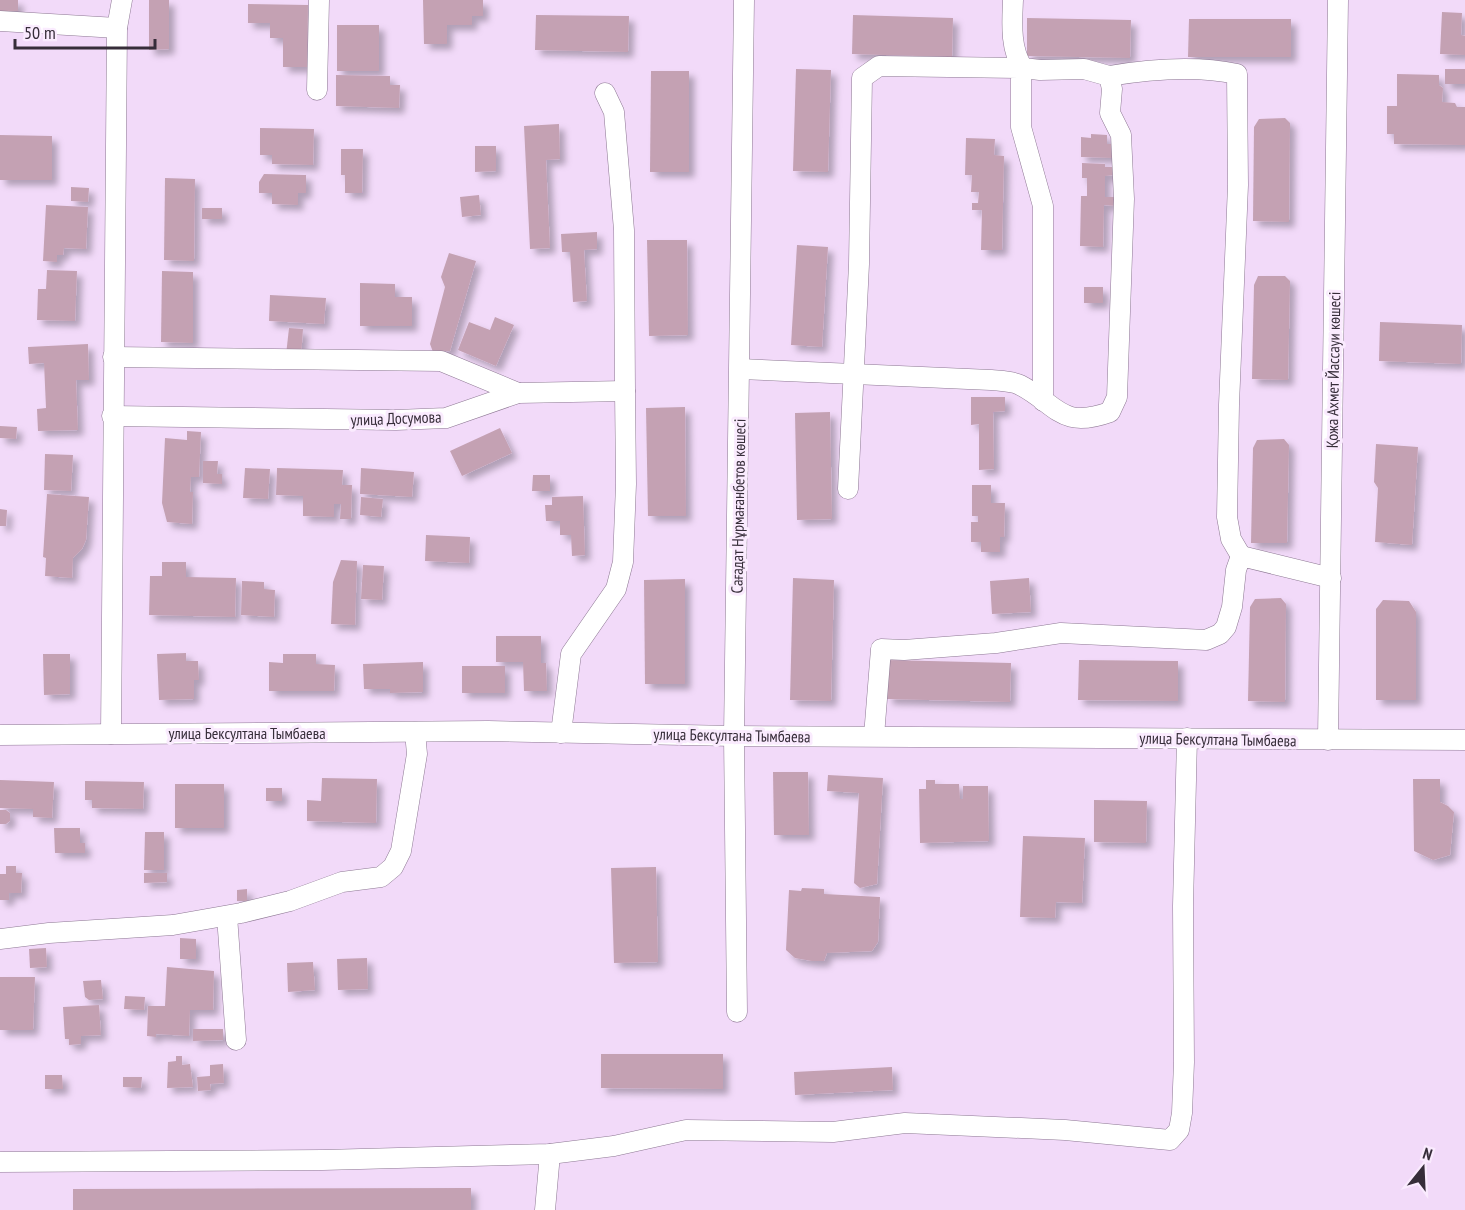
<svg xmlns="http://www.w3.org/2000/svg" width="1465" height="1210" font-family="'PT Sans Narrow',sans-serif">
<style>
.building{fill:#c4a1b3;filter:url(#shadow)}
.lines{fill:none;stroke-linecap:round;stroke-linejoin:round}
.minor-casing{stroke:#8d7893;stroke-width:21}
.minor{stroke:#fff;stroke-width:20}
.labels{text-anchor:middle;stroke-width:6;stroke-linejoin:round;paint-order:stroke}
.street-label{font-size:16px;fill:#362d39;stroke:#faebfe}
</style>
<defs>
<filter id="shadow"><feDropShadow dx="5.5" dy="5.5" stdDeviation="3" flood-color="#0004"/></filter>
</defs>
<rect width="100%" height="100%" fill="#f2daf9"/>
<!-- building -->
<g class="building">
<rect x="0" y="0" width="18" height="11"/>
<path d="M149 0H169V49L149 50Z"/>
<path d="M423 0H483V16H472V25H447V44H424Z"/>
<path d="M248 4 308 5 307 67H283V38H270V23H248Z"/>
<path d="M1442 12 1462 13 1461 35 1465 36V55L1440 54Z"/>
<path d="M536 15 629 16 628 52 535 50Z"/>
<path d="M853 15 953 18 952 57 852 54Z"/>
<path d="M1027 18 1131 20 1130 58 1027 56Z"/>
<path d="M1189 19H1291V57H1188Z"/>
<rect x="337" y="25" width="42" height="46"/>
<path d="M796 69 831 70 828 172 793 171Z"/>
<rect x="1445" y="69" width="20" height="15"/>
<path d="M651 71H689V172H650Z"/>
<path d="M1397 74 1439 75V85L1443 88 1442 102 1455 103 1457 107H1465V145L1394 144V134H1387V106H1397Z"/>
<path d="M336 75 390 76V85H400L399 108 336 106Z"/>
<path d="M1285 118 1290 123 1289 222 1253 221 1254 127 1259 119Z"/>
<path d="M559 124 560 159 546 160 550 248 530 249 524 126Z"/>
<path d="M260 128 314 129 313 165 272 164V155H260Z"/>
<path d="M1091 134 1107 135V144H1115L1114 158 1081 157V137L1091 138Z"/>
<path d="M0 135 52 136V180H0Z"/>
<path d="M966 138 995 139 994 155 1004 156 1002 250H981L982 210H972V203H978L979 192H971L972 175H965Z"/>
<path d="M475 146H496V171L475 172Z"/>
<path d="M341 149H363L362 193H345V175H341Z"/>
<path d="M1082 163 1105 164V167H1114V175L1105 176V197H1117V206L1104 205 1103 247 1080 246 1081 196H1087V178H1082Z"/>
<path d="M264 174 306 175V193H298V205L272 204V193H259V182Z"/>
<path d="M165 178 195 179 194 261 164 260Z"/>
<path d="M71 187 89 188 88 202 71 201Z"/>
<path d="M479 195 481 215 462 217 460 197Z"/>
<path d="M46 205 88 207 86 249 64 248 63 255H57V262L43 261Z"/>
<rect x="202" y="208" width="20" height="11"/>
<path d="M597 232V249L584 250 587 301 573 302 570 252H562L561 234Z"/>
<path d="M647 240H687L688 335 649 336Z"/>
<path d="M797 245 828 247 822 347 791 345Z"/>
<path d="M449 253 476 261 450 351 433 352 430 344 445 287 441 277Z"/>
<path d="M47 270 77 271 75 321 37 320 38 289H46Z"/>
<path d="M162 271 193 272V343L161 342Z"/>
<path d="M1258 276H1285L1290 281 1288 380 1252 379 1254 285Z"/>
<path d="M360 283 395 284V297H412V326H360Z"/>
<rect x="1084" y="287" width="19" height="16"/>
<path d="M270 295 326 298 324 324 269 321Z"/>
<path d="M495 317 514 325 496 366 458 350 469 322 490 330Z"/>
<path d="M1380 322 1462 325 1461 364 1379 361Z"/>
<path d="M289 328 303 329 301 356 286 355Z"/>
<path d="M88 344 89 380H76L78 430 38 431 37 409 46 408 44 363 29 364 28 347Z"/>
<path d="M971 397H1005V411L993 412 994 469 979 470V424L971 425Z"/>
<path d="M685 407 686 516H648L646 408Z"/>
<path d="M830 412 832 519 797 520 795 413Z"/>
<path d="M0 426 17 427 16 439 0 438Z"/>
<path d="M500 428 512 453 462 476 450 451Z"/>
<path d="M187 431 201 432 199 477H191L190 492H193L192 524 167 522 162 503 165 438 187 440Z"/>
<path d="M1284 439 1289 445 1287 543H1251L1253 448 1257 440Z"/>
<path d="M1376 444 1418 447 1412 545 1375 542 1378 488 1374 482Z"/>
<path d="M45 454 73 455 71 491 44 490Z"/>
<path d="M203 461H218L217 474H222V484L203 483Z"/>
<path d="M245 468 270 469 268 499 243 498Z"/>
<path d="M277 468 343 470 342 485H352L351 519H340L341 504H334V517L303 516V496L276 495Z"/>
<path d="M361 468 414 472 412 497 360 494Z"/>
<path d="M533 475H550V491H532Z"/>
<path d="M972 485H991V503H1005L1004 537H1000V552H981V542H971V522H978V516H972Z"/>
<path d="M47 494 89 497 86 540 82 549 73 558 72 578 45 576 46 558 43 557Z"/>
<path d="M583 496 585 555 572 556 571 535H560V521H546L545 505H552V497Z"/>
<path d="M361 497 383 499 381 517 360 515Z"/>
<path d="M0 509 7 510 6 526H0Z"/>
<path d="M426 535 470 537 469 563 425 561Z"/>
<path d="M341 560 357 561 355 625 331 624 333 582Z"/>
<path d="M162 562H186V577L236 578 235 617 149 615 150 576H162Z"/>
<path d="M363 565 384 566 382 600 361 599Z"/>
<path d="M793 578 834 580 831 701 790 700Z"/>
<path d="M1029 578 1031 612 992 614 990 581Z"/>
<path d="M685 579V684H645L644 580Z"/>
<path d="M242 581 264 582V589L275 590 274 617 241 615Z"/>
<path d="M1281 598 1286 604 1285 702 1248 701 1250 607 1255 599Z"/>
<path d="M1383 600 1409 601 1416 612V700H1376V609Z"/>
<path d="M496 636H541V663H546L547 691H524L523 662H496Z"/>
<path d="M186 653V661H198L199 680H194V699L159 700 157 654Z"/>
<path d="M43 654H70V694L44 695Z"/>
<path d="M283 654H316V664L335 665 334 691H269V662L283 663Z"/>
<path d="M888 660 1011 663 1010 702 887 699Z"/>
<path d="M1079 660 1178 661V701L1078 700Z"/>
<path d="M423 662V692L390 693V689H364L363 664Z"/>
<rect x="462" y="666" width="43" height="27"/>
<path d="M773 772H808L809 835H774Z"/>
<path d="M828 775 883 778 877 884 860 888 854 883 859 793 827 791Z"/>
<path d="M322 778 377 779 376 823 307 821V800L321 801Z"/>
<path d="M1413 779H1440V802L1448 806 1454 812 1450 855 1433 860 1414 851Z"/>
<path d="M0 780 54 782 52 818 33 817V809L0 808Z"/>
<path d="M926 780H935V784H959L960 799H963V786H988L989 841 920 843 919 789H926Z"/>
<path d="M85 781 144 782 143 809 92 808V800H85Z"/>
<rect x="175" y="784" width="49" height="44"/>
<rect x="266" y="788" width="16" height="13"/>
<path d="M1094 800 1147 801 1146 843 1094 842Z"/>
<path d="M0 810H6L10 813V821L6 824H0Z"/>
<path d="M54 828H80V843H85V853H55Z"/>
<path d="M145 832H164V870H144Z"/>
<path d="M1023 836 1085 838 1082 903 1056 902 1055 918 1020 917Z"/>
<path d="M6 866H16V873H22L21 893H9V900H0V874H6Z"/>
<path d="M656 867 658 962 614 963 611 868Z"/>
<path d="M144 873H167V882L144 883Z"/>
<path d="M802 888 824 889V894L880 897 878 942 872 951 827 953 824 961H812L795 958 786 950 789 890 801 891Z"/>
<path d="M247 889V901H237V890Z"/>
<path d="M180 938 196 939V959H180Z"/>
<path d="M46 948 47 967 30 968 29 949Z"/>
<path d="M367 958 368 989 338 990 337 959Z"/>
<path d="M313 962 315 990 288 992 287 963Z"/>
<path d="M167 967 214 971 213 1010H190L189 1036 156 1034V1037L147 1036 148 1006H165Z"/>
<path d="M0 977H35L33 1030H0Z"/>
<path d="M101 980 103 999 89 1000 85 997 83 981Z"/>
<path d="M125 996 145 997 144 1010 124 1009Z"/>
<path d="M99 1005 101 1035 81 1036V1044L69 1045V1039H65L63 1007Z"/>
<path d="M193 1029H223V1040L193 1041Z"/>
<path d="M601 1054H723V1089L601 1088Z"/>
<path d="M176 1056H182V1065L190 1064 193 1087 167 1088 168 1062 176 1061Z"/>
<path d="M223 1064 224 1083 210 1084 211 1090 198 1091 197 1077 210 1076V1065Z"/>
<path d="M892 1067 893 1090 795 1095 794 1072Z"/>
<path d="M45 1075H62L63 1089H45Z"/>
<path d="M123 1077H142L141 1088 123 1087Z"/>
<path d="M471 1188V1210H73V1189Z"/>
</g>
<g class="lines">
<defs>
<g id="minor">
<path d="M0 21 117 28"/>
<path d="M1109 76C1150 69 1195 65 1237 74L1238 185 1229 405 1227 517 1231 539 1241 556"/>
<path d="M317 90 319 0"/>
<path d="M605 93 614 112 624 230 625 391"/>
<path d="M113 357 441 361 518 393"/>
<path d="M740 369 991 380C1000 381 1012 381 1020 385 1057 404 1060 430 1110 412L1117 397 1124 199 1121 135 1110 113 1112 89 1109 76 1084 69 1040 70 1023 68C1010 49 1012 23 1013 0"/>
<path d="M112 416 396 420 446 418 518 393 625 391 626 484 623 562 616 589 571 654 561 733"/>
<path d="M848 489 859 264 862 78 879 66 1023 68 1021 80V127L1043 206V401"/>
<path d="M111 734C111 498 115 263 117 28L122 0"/>
<path d="M0 735 488 731 734 736 1465 740"/>
<path d="M874 736 881 649 904 650 996 643 1061 633 1206 640 1220 634 1226 627 1232 607 1236 570 1241 556 1331 578"/>
<path d="M1328 740 1338 0"/>
<path d="M227 916 236 1040"/>
<path d="M0 939 49 933 173 925 241 913 290 901 342 882 381 877 393 867 401 851 417 754 415 732"/>
<path d="M737 1012 734 736 744 0"/>
<path d="M0 1162 323 1160 550 1154 614 1146 686 1130 833 1132 905 1123 1065 1130 1170 1140 1179 1130 1182 1113 1184 1062 1183 906 1187 738"/>
<path d="M545 1210 550 1154"/>
</g>
</defs>
<!-- minor casing -->
<use href="#minor" class="minor-casing"/>
<!-- minor -->
<use href="#minor" class="minor"/>
</g>
<g class="labels">
<!-- street labels -->
<g class="street-label">
<text transform="translate(1333 370) rotate(-89)" y="6">Қожа Ахмет Йассауи көшесі</text>
<text transform="translate(396 418) rotate(-2)" y="6">улица Досумова</text>
<text transform="translate(738 506) rotate(-89)" y="6">Сағадат Нұрмағанбетов көшесі</text>
<text x="247" y="739">улица Бексултана Тымбаева</text>
<text transform="translate(732 735) rotate(1)" y="6">улица Бексултана Тымбаева</text>
<text transform="translate(1218 739) rotate(1)" y="6">улица Бексултана Тымбаева</text>
</g>
</g>
<!-- north arrow -->
<g transform="translate(1423 1168) rotate(18)" stroke="#faebfe" stroke-width="4.5" paint-order="stroke">
<path d="M0-4.5L10 22L0 15L-10 22Z" fill="#362d39"/>
<text y="-9" font-size="16" font-weight="bold" text-anchor="middle" fill="#362d39">N</text>
</g>
<!-- scale -->
<path d="M15 39v9h140v-9" fill="none" stroke="#362d39" stroke-width="3"/>
<text x="24" y="39" font-size="18" fill="#362d39" stroke="#faebfe" stroke-width="4.5" paint-order="stroke">50 m</text>
</svg>
